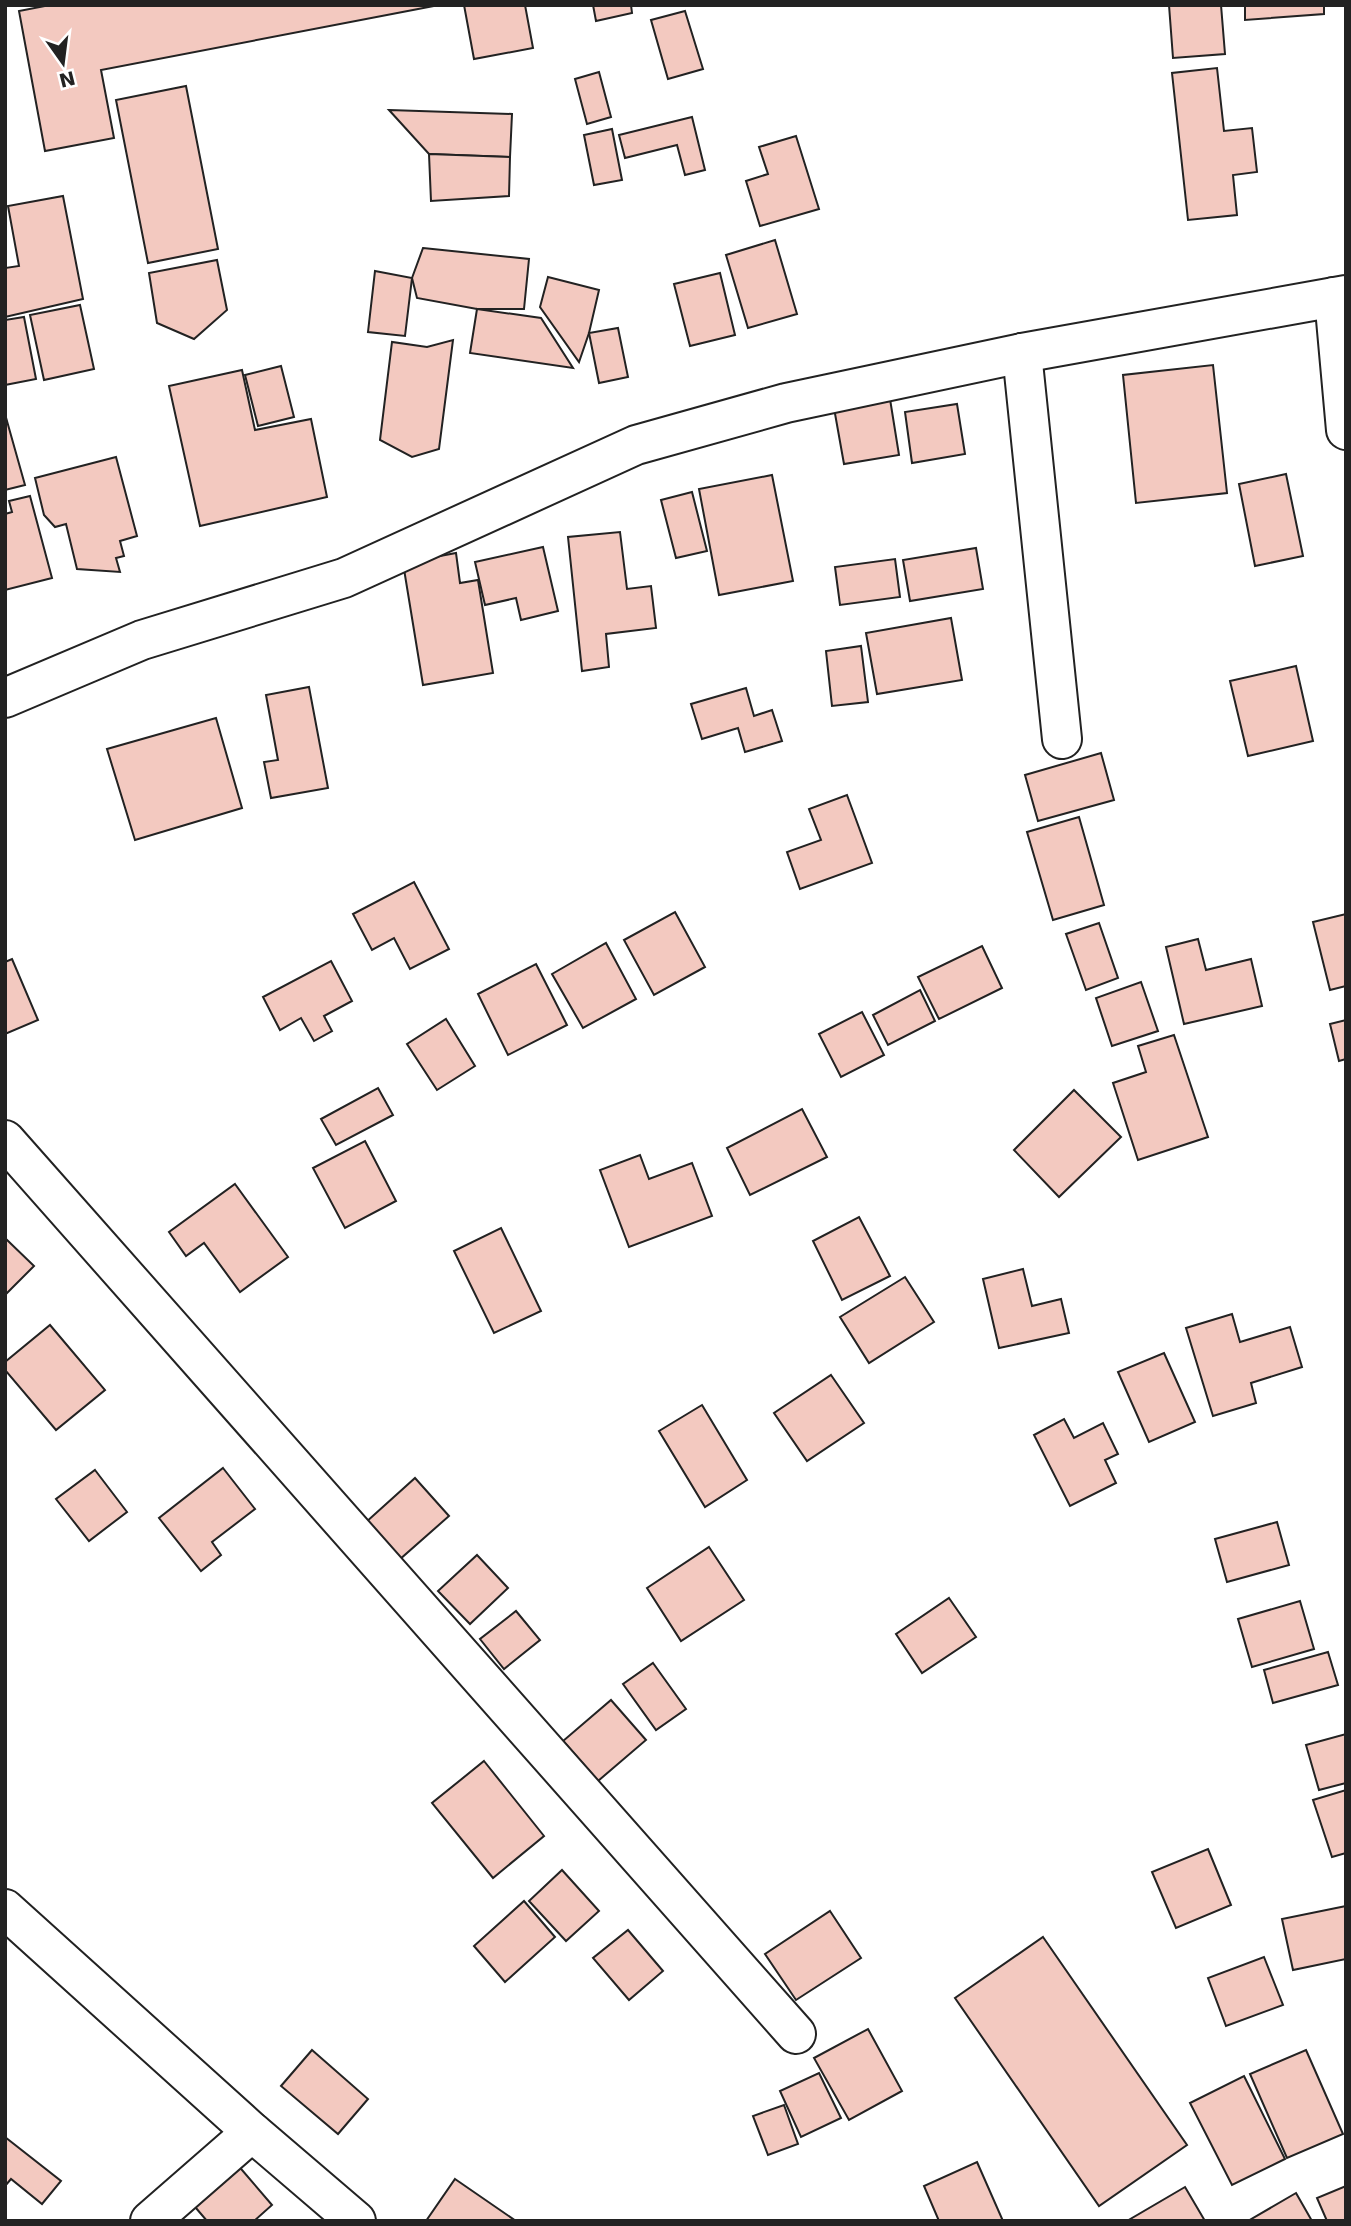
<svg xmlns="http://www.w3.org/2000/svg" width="1351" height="2226" font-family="'DejaVu Sans',sans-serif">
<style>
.building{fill:#f3c9c0;stroke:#222;stroke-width:2}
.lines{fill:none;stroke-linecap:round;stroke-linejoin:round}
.minor-casing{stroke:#222;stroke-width:42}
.minor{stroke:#fff;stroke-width:38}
</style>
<rect width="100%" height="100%" fill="#fff"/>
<!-- building -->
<g class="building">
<path d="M50 5H439L101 70 114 138 45 151 19 11Z"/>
<path d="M464 5H525L533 48 474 59Z"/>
<path d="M593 5H631L632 13 596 21Z"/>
<path d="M1169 5H1221L1225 54 1173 58Z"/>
<path d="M1245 5H1324V14L1245 20Z"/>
<path d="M685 11 703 69 668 79 651 20Z"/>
<path d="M1217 68 1224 131 1252 128 1257 172 1233 175 1237 215 1188 220 1172 73Z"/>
<path d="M599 72 611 117 587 124 575 79Z"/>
<path d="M186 86 218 249 148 263 116 100Z"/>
<path d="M389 110 512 114 510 157 429 154Z"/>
<path d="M692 117 705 170 685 175 677 145 625 158 619 135Z"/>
<path d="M612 129 622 180 594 185 584 135Z"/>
<path d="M796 136 819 209 760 226 746 181 768 174 759 147Z"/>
<path d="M429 154 510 157 509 196 431 201Z"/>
<path d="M63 196 83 299 5 317V268L19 266 8 206Z"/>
<path d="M775 240 797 314 748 328 726 255Z"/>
<path d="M423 248 529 259 524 309H477L417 298 412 278Z"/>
<path d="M217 260 227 310 194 339 157 323 149 273Z"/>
<path d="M375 271 412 278 405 336 368 332Z"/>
<path d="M720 273 735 335 690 346 674 284Z"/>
<path d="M548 277 599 290 589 333 579 362 540 307Z"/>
<path d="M80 305 94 369 44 380 30 315Z"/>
<path d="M477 309 541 318 573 368 470 353Z"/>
<path d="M24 317 36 379 5 385V320Z"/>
<path d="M618 328 628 377 599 383 589 333Z"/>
<path d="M453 340 439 449 412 457 380 440 392 342 427 347Z"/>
<path d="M1213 365 1227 493 1136 503 1123 375Z"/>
<path d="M281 366 294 417 258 426 245 375Z"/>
<path d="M242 370 255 430 311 419 327 497 200 526 169 386Z"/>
<path d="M890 399 899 455 844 464 834 408Z"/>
<path d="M957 404 965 454 912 463 905 412Z"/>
<path d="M5 414 25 485 5 490Z"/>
<path d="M116 457 137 536 120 541 124 556 116 558 120 572 77 569 66 524 55 527 44 515 35 478Z"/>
<path d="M1286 474 1303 556 1255 566 1239 484Z"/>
<path d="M772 475 793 581 719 595 699 489Z"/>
<path d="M692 492 707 551 676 558 661 500Z"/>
<path d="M30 496 52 578 5 590V514L12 512 9 501Z"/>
<path d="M620 532 627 589 651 586 656 628 606 634 609 667 582 671 568 537Z"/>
<path d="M543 547 558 611 521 620 516 598 485 605 475 562Z"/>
<path d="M976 548 983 589 910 601 903 560Z"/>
<path d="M456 553 460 583 478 580 493 673 423 685 403 563Z"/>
<path d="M895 559 900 597 840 605 835 567Z"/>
<path d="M951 618 962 680 877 694 866 633Z"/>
<path d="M861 646 868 702 832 706 826 651Z"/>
<path d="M1296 666 1313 741 1248 756 1230 681Z"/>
<path d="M309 687 328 788 271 798 264 762 278 760 266 695Z"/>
<path d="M746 688 754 716 772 710 782 741 745 752 738 728 702 739 691 704Z"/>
<path d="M216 718 242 808 135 840 107 749Z"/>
<path d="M1101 753 1114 800 1038 821 1025 775Z"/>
<path d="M847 795 872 863 800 889 787 852 821 840 809 809Z"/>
<path d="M1079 817 1104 905 1053 920 1027 832Z"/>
<path d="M414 882 449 949 410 969 394 938 372 950 353 914Z"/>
<path d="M675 912 705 967 654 995 624 940Z"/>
<path d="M1346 914V986L1330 990 1313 922Z"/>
<path d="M1099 923 1118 978 1086 990 1066 934Z"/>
<path d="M1198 939 1206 970 1251 959 1262 1006 1184 1024 1166 947Z"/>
<path d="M606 943 636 999 583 1028 552 974Z"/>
<path d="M982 946 1002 988 939 1019 918 977Z"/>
<path d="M12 959 38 1020 5 1034V962Z"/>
<path d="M331 961 352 1001 324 1016 332 1031 314 1041 301 1018 280 1030 263 997Z"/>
<path d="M536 964 567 1025 508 1055 478 994Z"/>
<path d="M1141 982 1158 1031 1112 1046 1096 998Z"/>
<path d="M920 990 935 1021 888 1045 873 1015Z"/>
<path d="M862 1012 884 1055 841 1077 819 1034Z"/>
<path d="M446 1019 475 1066 437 1090 407 1044Z"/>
<path d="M1346 1020V1059L1339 1061 1330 1024Z"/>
<path d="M1174 1035 1208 1137 1138 1160 1113 1083 1146 1072 1138 1046Z"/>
<path d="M378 1088 393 1115 336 1145 321 1119Z"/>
<path d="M1074 1090 1121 1137 1059 1197 1014 1150Z"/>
<path d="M802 1109 827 1157 750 1195 727 1148Z"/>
<path d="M365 1141 396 1201 345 1228 313 1168Z"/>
<path d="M640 1155 649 1179 692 1163 712 1216 629 1247 600 1170Z"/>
<path d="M235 1184 288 1257 240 1292 204 1243 186 1256 169 1232Z"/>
<path d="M859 1217 890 1276 842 1300 813 1241Z"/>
<path d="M501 1228 541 1311 494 1333 454 1251Z"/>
<path d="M5 1238 34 1266 5 1295Z"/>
<path d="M1023 1269 1032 1306 1061 1299 1069 1333 999 1348 983 1279Z"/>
<path d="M905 1277 934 1322 869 1363 840 1317Z"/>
<path d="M1232 1314 1240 1342 1290 1327 1302 1367 1251 1383 1256 1403 1213 1416 1186 1328Z"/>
<path d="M50 1325 105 1390 56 1430 5 1370V1362Z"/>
<path d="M1164 1353 1195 1422 1149 1442 1118 1372Z"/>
<path d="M831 1375 864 1423 807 1461 774 1413Z"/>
<path d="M702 1405 747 1480 705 1507 659 1431Z"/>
<path d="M1064 1419 1074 1438 1103 1423 1118 1454 1105 1460 1116 1483 1070 1506 1034 1435Z"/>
<path d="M223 1468 255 1509 212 1542 221 1555 201 1571 159 1518Z"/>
<path d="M95 1470 127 1512 89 1541 56 1499Z"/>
<path d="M415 1478 449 1516 399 1560 365 1523Z"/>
<path d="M1277 1522 1289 1565 1227 1582 1215 1539Z"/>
<path d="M709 1547 744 1600 681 1641 647 1588Z"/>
<path d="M477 1555 508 1588 470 1624 438 1591Z"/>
<path d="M949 1598 976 1637 922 1673 896 1634Z"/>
<path d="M1300 1601 1314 1649 1252 1667 1238 1619Z"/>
<path d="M516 1611 540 1640 504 1669 480 1639Z"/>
<path d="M1328 1652 1338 1685 1273 1703 1264 1670Z"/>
<path d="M653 1663 686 1709 656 1730 623 1684Z"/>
<path d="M611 1700 646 1740 598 1781 563 1741Z"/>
<path d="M1346 1734V1783L1319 1790 1306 1745Z"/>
<path d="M484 1761 544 1836 493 1878 432 1803Z"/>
<path d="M1346 1790V1853L1332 1857 1313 1800Z"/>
<path d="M1208 1849 1231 1905 1176 1928 1152 1872Z"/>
<path d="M562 1870 599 1911 566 1941 529 1901Z"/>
<path d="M524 1901 555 1937 505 1982 474 1946Z"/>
<path d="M1346 1906V1959L1293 1970 1282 1919Z"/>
<path d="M830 1911 861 1958 796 2000 765 1954Z"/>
<path d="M628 1930 663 1971 629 2000 593 1958Z"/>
<path d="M1043 1937 1187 2145 1099 2206 955 1998Z"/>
<path d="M1264 1957 1283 2005 1226 2026 1208 1978Z"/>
<path d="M868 2029 902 2091 849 2120 814 2058Z"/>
<path d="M312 2050 368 2099 338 2134 281 2086Z"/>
<path d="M1306 2050 1343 2134 1287 2158 1250 2074Z"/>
<path d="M819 2073 841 2118 801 2137 780 2091Z"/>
<path d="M1244 2076 1285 2159 1232 2185 1190 2103Z"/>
<path d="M784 2105 798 2144 768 2155 753 2116Z"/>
<path d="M5 2137 61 2181 42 2204 11 2179 5 2186Z"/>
<path d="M977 2162 1003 2221H939L924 2186Z"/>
<path d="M236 2163 272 2205 254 2221H207L190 2201Z"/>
<path d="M455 2179 516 2221H426Z"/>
<path d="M1346 2186V2221H1327L1317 2198Z"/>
<path d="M1185 2187 1205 2221H1127Z"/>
<path d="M1296 2193 1312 2221H1248Z"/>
</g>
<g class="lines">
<defs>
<g id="minor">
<path d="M1334 297 1346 430"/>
<path d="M1022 353 1062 739"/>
<path d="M5 698 142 640 344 578 636 445 786 403 1022 353 1346 295"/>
<path d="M5 1140 796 2034"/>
<path d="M5 1909 252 2132 356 2221"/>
<path d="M150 2221 252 2132"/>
</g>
</defs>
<!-- minor casing -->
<use href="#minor" class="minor-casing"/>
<!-- minor -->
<use href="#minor" class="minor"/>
</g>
<!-- border -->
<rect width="1351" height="2226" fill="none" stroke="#222222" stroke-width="14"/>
<!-- north arrow -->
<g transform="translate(63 63) rotate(166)" stroke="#ffffff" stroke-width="5" paint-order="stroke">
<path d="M0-5L12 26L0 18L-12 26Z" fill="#222222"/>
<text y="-10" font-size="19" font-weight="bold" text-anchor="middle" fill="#222222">N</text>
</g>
</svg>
